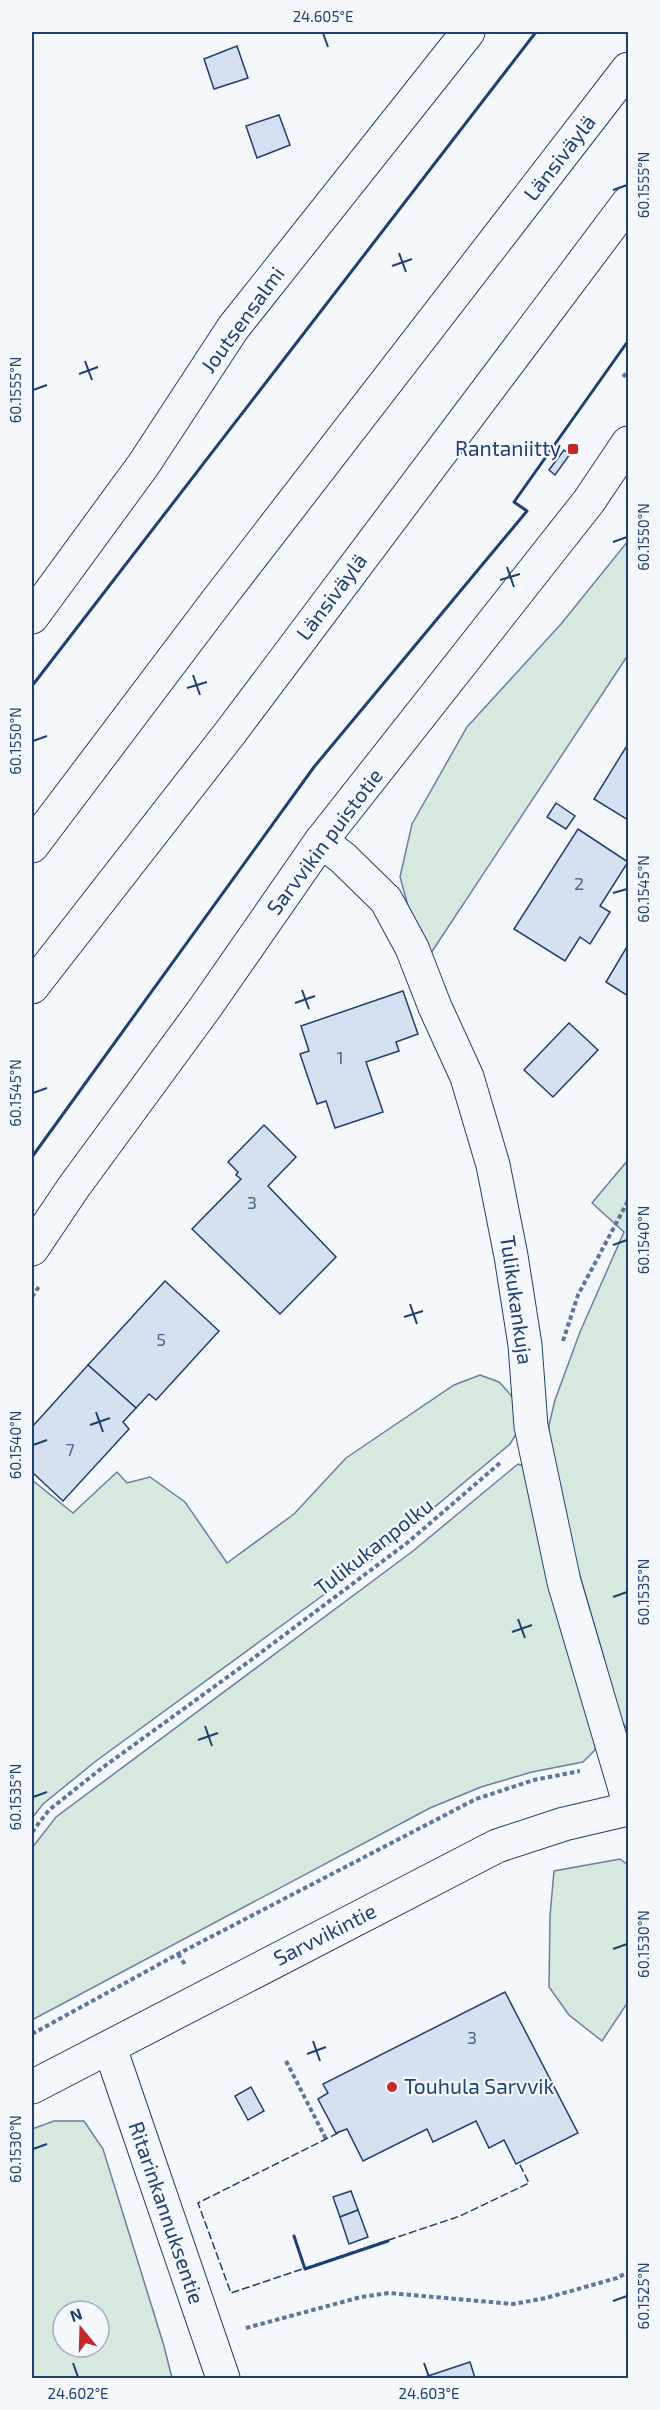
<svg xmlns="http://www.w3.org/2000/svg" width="660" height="2410" font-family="'Exo 2',sans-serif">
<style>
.green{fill:#d7e8df;stroke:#687fa3;stroke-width:1.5;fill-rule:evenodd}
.building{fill:#d5e0f0;stroke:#1d3f73;stroke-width:1.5}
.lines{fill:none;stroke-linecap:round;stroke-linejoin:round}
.minor-casing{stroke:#1d3f73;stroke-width:35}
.major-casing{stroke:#1d3f73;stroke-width:35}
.highway-casing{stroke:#1d3f73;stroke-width:35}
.path{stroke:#5e769c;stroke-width:4;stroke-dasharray:4.5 3;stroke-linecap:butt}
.minor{stroke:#f4f7fb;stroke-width:33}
.major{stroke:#f4f7fb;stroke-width:33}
.highway{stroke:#f4f7fb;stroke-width:33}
.fence{stroke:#1d3f73;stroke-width:1.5;stroke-dasharray:8 3;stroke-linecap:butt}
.wall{stroke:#1d3f73;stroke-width:3}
.ticks{fill:none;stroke:#1d3f73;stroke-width:2}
.poi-dot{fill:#c62828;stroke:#f4f7fb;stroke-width:2}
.labels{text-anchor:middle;stroke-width:4.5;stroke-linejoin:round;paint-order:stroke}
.number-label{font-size:18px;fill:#4b6792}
.street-label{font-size:21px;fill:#1d3f73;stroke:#f4f7fb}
.poi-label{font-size:21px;fill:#1d3f73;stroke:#f4f7fb;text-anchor:end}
.neatline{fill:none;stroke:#1d3f73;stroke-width:2}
.ticks-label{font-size:15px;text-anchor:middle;fill:#1d3f73}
</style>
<rect width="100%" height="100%" fill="#f4f7fb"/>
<!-- green -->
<g class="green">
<path d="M628 541V655L431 953 410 913 400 877 412 824 467 727 561 624Z"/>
<path d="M628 1160V1731L612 1705 604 1658 549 1470V1425L555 1400 580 1332 624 1232 592 1203Z"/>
<path d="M480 1375 499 1382 517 1402 520 1428 510 1444 370 1561 96 1761 43 1804 32 1818V1480L73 1513 117 1472 127 1483 150 1477 185 1502 227 1563 294 1514 346 1458 454 1385Z"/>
<path d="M518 1464 529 1468 596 1732 595 1750 583 1762 532 1772 481 1787 430 1808 32 2020V1848L56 1817 413 1551Z"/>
<path d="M620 1859 628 1865V2002L602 2041 569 2015 549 1987 550 1916 554 1871Z"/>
<path d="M54 2121H84L103 2149 164 2346 172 2378H32V2129ZM63 2311H99V2347H63Z"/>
</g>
<!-- building -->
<g class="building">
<path d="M237 46 248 78 214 89 204 59Z"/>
<path d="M279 115 290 145 257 158 246 126Z"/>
<path d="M564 450 570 454 555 475 549 470Z"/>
<path d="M628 744V820L594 799Z"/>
<path d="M556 803 575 816 566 829 547 817Z"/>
<path d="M578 829 628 862 600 906 610 912 590 944 580 937 565 961 514 929Z"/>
<path d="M628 945V996L606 982Z"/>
<path d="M403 991 418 1034 396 1042 399 1051 366 1062 383 1112 335 1128 326 1101 317 1104 300 1054 309 1051 301 1026Z"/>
<path d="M569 1023 598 1050 553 1097 524 1070Z"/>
<path d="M264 1125 296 1157 268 1186 336 1257 280 1314 192 1229 241 1179 236 1175 238 1172 228 1162Z"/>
<path d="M165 1281 219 1331 156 1400 149 1394 136 1408 88 1365Z"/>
<path d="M88 1365 136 1408 123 1422 129 1429 63 1501 32 1472V1427Z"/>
<path d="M505 1992 578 2133 516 2164 504 2140 489 2148 476 2121 433 2142 427 2129 363 2161 347 2129 336 2133 318 2099 328 2093 323 2084Z"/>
<path d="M251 2087 264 2111 248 2120 235 2096Z"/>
<path d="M351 2191 358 2210 340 2217 333 2197Z"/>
<path d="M358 2210 368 2237 349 2244 340 2217Z"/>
<path d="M470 2362 475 2378H422Z"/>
</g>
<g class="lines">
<defs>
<g id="minor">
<path d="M32 617 144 464 233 328 468 32"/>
<path d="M321 841 343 858 386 900 412 948 435 1007 467 1077 493 1165 511 1256 525 1345 531 1426 564 1582 628 1799"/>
<path d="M110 2048 223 2378"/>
<path d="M32 2087 497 1846 564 1824 628 1809"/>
</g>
<path id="major" d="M32 1249 73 1188 205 1008 321 841 589 501 628 443"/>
<g id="highway">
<path d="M32 846 217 601 628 69"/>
<path d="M32 987 230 733 628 203"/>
</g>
</defs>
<!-- minor casing -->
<use href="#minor" class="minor-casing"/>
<!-- major casing -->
<use href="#major" class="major-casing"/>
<!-- highway casing -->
<use href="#highway" class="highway-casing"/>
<!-- path -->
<g class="path">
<path d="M623 377 628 371"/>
<path d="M32 1297 40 1285"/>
<path d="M563 1341 578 1295 628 1201"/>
<path d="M32 1832 49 1810 102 1768 251 1660 407 1543 500 1463"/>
<path d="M178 1954 186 1966"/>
<path d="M32 2034 178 1954 476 1799 534 1780 580 1771"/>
<path d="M286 2061 326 2139"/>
<path d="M246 2328 361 2297 389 2293 513 2304 546 2298 617 2278 628 2272"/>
</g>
<!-- minor -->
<use href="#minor" class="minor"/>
<!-- major -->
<use href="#major" class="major"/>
<!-- highway -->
<use href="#highway" class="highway"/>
<!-- fence -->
<path class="fence" d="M338 2133 198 2203 231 2293 460 2216 529 2183 519 2163"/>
<!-- wall -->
<g class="wall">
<path d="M32 686 536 32"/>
<path d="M32 1157 314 767 527 511 514 502 628 341"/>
<path d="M294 2236 305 2269 388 2241"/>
</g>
</g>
<!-- ticks -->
<path class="ticks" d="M323 33 328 47M613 190 627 185M399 253 406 272M392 266 412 259M85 361 92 380M79 374 98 367M33 390 47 385M613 542 627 537M507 567 514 587M500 580 520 574M193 675 200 695M187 688 207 682M33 741 47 736M613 893 627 889M302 990 309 1009M295 1003 315 996M33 1093 47 1088M613 1245 627 1240M410 1304 417 1324M404 1317 423 1311M96 1412 103 1432M90 1425 110 1418M33 1445 47 1440M613 1597 627 1592M518 1619 525 1638M512 1632 532 1625M205 1726 212 1746M198 1740 218 1733M33 1797 47 1792M613 1949 627 1944M313 2041 320 2061M307 2054 326 2047M33 2149 47 2144M613 2301 627 2296M73 2363 78 2377M424 2363 429 2377"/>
<!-- markers -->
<g class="poi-dot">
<rect x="567" y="443" width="12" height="12" rx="3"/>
<circle cx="392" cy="2087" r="6"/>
</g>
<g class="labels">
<!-- number labels -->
<g class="number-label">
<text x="579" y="890">2</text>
<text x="340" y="1064">1</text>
<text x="252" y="1209">3</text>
<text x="161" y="1346">5</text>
<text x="70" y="1456">7</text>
<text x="472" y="2044">3</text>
</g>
<!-- street labels -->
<g class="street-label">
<text transform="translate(560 158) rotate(-52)" y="7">Länsiväylä</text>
<text transform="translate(243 320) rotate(-54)" y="7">Joutsensalmi</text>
<text transform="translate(332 597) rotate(-53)" y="7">Länsiväylä</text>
<text transform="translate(325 842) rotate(-53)" y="7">Sarvvikin puistotie</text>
<text transform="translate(516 1300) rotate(82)" y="7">Tulikukankuja</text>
<text transform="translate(374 1547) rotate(-38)" y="7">Tulikukanpolku</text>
<text transform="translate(325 1935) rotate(-27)" y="7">Sarvvikintie</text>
<text transform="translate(166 2213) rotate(71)" y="7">Ritarinkannuksentie</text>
</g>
<!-- poi labels -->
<g class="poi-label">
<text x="561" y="456">Rantaniitty</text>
<text x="404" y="2094" text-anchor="start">Touhula Sarvvik</text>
</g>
</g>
<!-- border -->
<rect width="660" height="2410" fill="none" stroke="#f4f7fb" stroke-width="66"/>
<!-- north arrow -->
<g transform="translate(81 2329) rotate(341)"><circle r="28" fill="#f4f7fb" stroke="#9eadc5" stroke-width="1.5"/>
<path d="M0-4.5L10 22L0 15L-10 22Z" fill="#c62828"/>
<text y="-9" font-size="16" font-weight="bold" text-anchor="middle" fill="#1d3f73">N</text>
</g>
<rect x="33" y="33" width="594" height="2344" class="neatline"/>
<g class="ticks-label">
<text x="323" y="22">24.605°E</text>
<text transform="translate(644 185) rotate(-90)" y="5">60.1555°N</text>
<text transform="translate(16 390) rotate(-90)" y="5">60.1555°N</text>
<text transform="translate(644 537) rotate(-90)" y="5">60.1550°N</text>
<text transform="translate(16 741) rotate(-90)" y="5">60.1550°N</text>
<text transform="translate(644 889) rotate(-90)" y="5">60.1545°N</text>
<text transform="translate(16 1093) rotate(-90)" y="5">60.1545°N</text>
<text transform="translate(644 1240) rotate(-90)" y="5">60.1540°N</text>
<text transform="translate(16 1445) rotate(-90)" y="5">60.1540°N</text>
<text transform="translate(644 1592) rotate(-90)" y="5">60.1535°N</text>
<text transform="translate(16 1797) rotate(-90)" y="5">60.1535°N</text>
<text transform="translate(644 1944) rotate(-90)" y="5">60.1530°N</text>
<text transform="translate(16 2149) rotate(-90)" y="5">60.1530°N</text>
<text transform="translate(644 2296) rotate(-90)" y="5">60.1525°N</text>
<text x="78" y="2399">24.602°E</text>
<text x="429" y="2399">24.603°E</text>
</g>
</svg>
